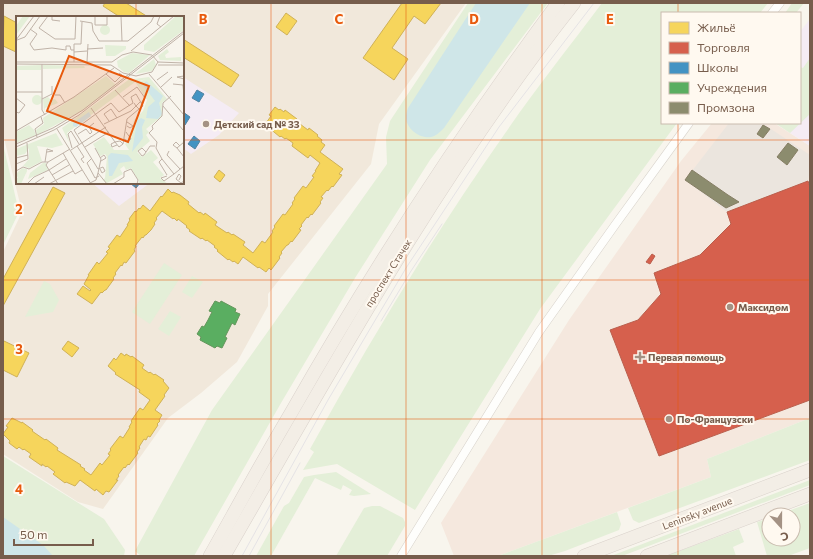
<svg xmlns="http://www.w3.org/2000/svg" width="813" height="559" font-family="Commissioner,sans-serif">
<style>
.residential{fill:#f1e8db;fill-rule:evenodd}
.commercial{fill:#f5e8de}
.industrial{fill:#ebe5de}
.education{fill:#f5ecf4}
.green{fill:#e4efd8}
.water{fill:#cfe6e8}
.homes{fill:#f6d55c;stroke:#d0b157}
.shops{fill:#d6604d;stroke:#ba5f4d}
.schools{fill:#4393c3;stroke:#53839f}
.public{fill:#5aae61;stroke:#63965b}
.industry{fill:#8c8c6e;stroke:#867e64}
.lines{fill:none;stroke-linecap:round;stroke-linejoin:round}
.street-casing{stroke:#d7d2cb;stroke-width:9}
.primary-casing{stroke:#d9d1cb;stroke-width:14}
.street{stroke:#fefefc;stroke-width:8}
.primary{stroke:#f3eee6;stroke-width:13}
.tram{stroke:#e5e3e5;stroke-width:1}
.grid{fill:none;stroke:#e8590c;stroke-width:1;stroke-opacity:0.55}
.poi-dot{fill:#a49284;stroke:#fff9f0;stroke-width:1.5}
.labels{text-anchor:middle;stroke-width:4;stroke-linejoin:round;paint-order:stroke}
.poi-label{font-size:10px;font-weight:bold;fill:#775d4c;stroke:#fff9f0;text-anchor:start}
.street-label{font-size:10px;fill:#775d4c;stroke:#fff9f0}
.inset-road{fill:none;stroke:#c0b3a8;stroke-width:1}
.view{fill:#e8590c;fill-opacity:0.15;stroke:#e8590c;stroke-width:2}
.inset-edge{fill:none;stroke:#775d4c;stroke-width:2}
.grid-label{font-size:13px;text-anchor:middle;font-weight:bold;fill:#e8590c;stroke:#fff9f0;stroke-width:4;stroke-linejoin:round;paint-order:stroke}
</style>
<rect width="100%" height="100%" fill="#f8f5ed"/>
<!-- residential -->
<path class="residential" d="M3 3H466L379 124 371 164 268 294V306L237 362 201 393 168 418 103 509 78 502 3 454V252L22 212 3 134ZM17 17H183V183H17Z"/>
<!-- commercial -->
<path class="commercial" d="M712 123H774L810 146V166L808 169 810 175V418L707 459 711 477 498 556H454L441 523 569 320 681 161Z"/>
<!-- industrial -->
<path class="industrial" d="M729 123H762L810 155V170L808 181 727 212 685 180Z"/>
<!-- education -->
<g class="education">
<path d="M810 19V146L775 123H800V32Z"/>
<path d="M183 77 239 113 219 135 191 154 183 148Z"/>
<path d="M92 183H150L119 206Z"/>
</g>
<!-- green -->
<g class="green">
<path d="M468 3H548L430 160 355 278 281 403 194 556H141L135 551 212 410 387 164 386 137 390 121Z"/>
<path d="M602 3H768L760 13H662V123H677L540 309 415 510 337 464 303 470 314 452 310 449C370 340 435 233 506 132 536 88 570 46 602 3Z"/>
<path d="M792 3H804L796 13H785Z"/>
<path d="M810 58V114L790 133 775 123H800V67L803 68Z"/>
<path d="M3 144 19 212 3 245Z"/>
<path d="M164 263 182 275 150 324 132 312Z"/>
<path d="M192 276 203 282 192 298 182 292Z"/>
<path d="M44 281 50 284 59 300 53 312 25 317Z"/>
<path d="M170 311 181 317 169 336 158 329Z"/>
<path d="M810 418V460L639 523 633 520 628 508 711 477 707 459Z"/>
<path d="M3 456 104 519 125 550 124 556H3Z"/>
<path d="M336 472 371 494 354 496 349 495 352 490 343 485 341 490 315 478 271 556H256L284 506 289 503 304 477 314 475Z"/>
<path d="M810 480V485L622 556H611Z"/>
<path d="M810 503V548L788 556H767L757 522 769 518V539H793V515H777Z"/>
<path d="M372 506H380L403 518 405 522V526L387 556H336L364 508Z"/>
<path d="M617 512 621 524 619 530 565 551 548 556H498Z"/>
<path d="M739 529 744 542 733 547 736 556H666Z"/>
</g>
<!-- water -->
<g class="water">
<path d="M476 3H530L444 128C440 132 436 136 431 137 420 139 406 129 406 117 406 114 407 111 408 108Z"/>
<path d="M3 517 43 545 53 556H3Z"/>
</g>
<!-- homes -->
<g class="homes">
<path d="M105 3H126L148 17H120L103 6Z"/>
<path d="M402 3H441L425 24 414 16 392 48 408 59 394 80 363 58Z"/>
<path d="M286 13 297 21 287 35 276 27Z"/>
<path d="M4 16 17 23V50L16 52 3 46Z"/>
<path d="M183 39 239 75 231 87 183 57Z"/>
<path d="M275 107 279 110 280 109 284 112 285 110 297 119 296 121 308 130 309 128 318 135 317 136 322 140 321 142 325 145 320 152 343 169 339 174 342 175 333 187 332 186 328 191 327 190 321 197 323 198 320 202 321 203 312 215 311 214 308 218 307 217 301 225 302 226 299 229 301 230 292 242 291 241 288 245H287L281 252 282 253 279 257 280 258 271 270 269 268 266 272 259 267 258 268 243 257 238 264 234 261 233 262 229 259 228 260 217 251 218 250 214 247 215 246 207 240 206 241 202 238 201 239 189 231 190 230 186 227 187 226 178 219 177 221 174 218 173 219 162 211 156 218 157 219 154 223 155 224 151 230 146 235H145L143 238 142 237 135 246H136L134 250 135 251 126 263 124 262 122 266 121 265 115 273 116 274 113 278 114 279 106 290H105L102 293 101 292 92 304 77 294 83 286 90 291 91 290 84 284 89 275H88L97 262 99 264 108 253 106 252 110 248 108 247 117 235 120 237 128 225H127L130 220 129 219 135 211 136 212 139 208 140 209 143 205 150 211 161 196 162 197 168 189 172 193 173 192 180 195 189 202 188 204 199 213 200 212 204 215 205 213 217 222 215 225 227 233 228 232 232 235 233 234 245 242 243 245 253 253 262 241 265 243 273 232 272 231 275 227 274 226 283 214 285 215 293 204 292 203 295 199 294 198 303 186 306 188 314 177 312 176 316 171H315L320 163 310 155 308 158 292 146 293 143 286 138 285 139 281 136 280 137 268 127 269 126 266 123 271 116 269 115Z"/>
<path d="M219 170 225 175 220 182 214 177Z"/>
<path d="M53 187 65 193 3 306V279Z"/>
<path d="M4 341 29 353 17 377 3 370V343Z"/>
<path d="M68 341 79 348 72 357 62 349Z"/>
<path d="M121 353 125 356 126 354 131 357 132 356 144 365 142 368 149 373 150 372 154 375 155 374 164 380 163 381 169 388 164 395 165 396 155 410 162 415 159 420 160 421 157 424 158 425 150 437 148 436 146 440 144 439 139 447 140 448 137 452 138 453 129 465 128 464 125 468 124 467 118 475 119 476 116 480H118L109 492 106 491 103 495 96 489 95 491 80 480 75 486 66 482 65 483 53 474 55 472 47 466 46 467 42 464V466L29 457 31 454 24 449 23 450 19 447 17 449 9 443 10 441 3 434 8 427 6 426 12 418 22 423V422L33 430 32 431 45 440 46 439 58 448 57 450 81 465 80 466 85 469 84 470 91 475 100 463 102 465 110 455 108 454 111 450 110 449 120 436 123 438 130 427H129L132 422 131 421 140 408 143 410 150 400 139 392 140 390 115 374 116 373 108 366 114 358 116 360Z"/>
</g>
<!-- shops -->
<g class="shops">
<path d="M808 181 810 187V400L659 456 610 330 638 320 661 294 654 273 700 255 731 224 727 212Z"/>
<path d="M652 254 655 256 650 264 646 262Z"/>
</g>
<!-- schools -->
<g class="schools">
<path d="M197 90 204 94 199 102 192 98Z"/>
<path d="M183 112 190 117 185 125 183 124Z"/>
<path d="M194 136 200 141 195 149 188 144Z"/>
<path d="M130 183H140L136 188Z"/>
</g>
<!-- public -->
<path class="public" d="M215 301 220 303 221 301 236 309 235 312 240 314 235 325 232 323 225 337 227 338 222 348 217 346 215 348 200 340 201 337 197 334 202 326 204 327 208 320 212 312 209 311Z"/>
<!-- industry -->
<g class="industry">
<path d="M763 125 770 129 763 138 757 134Z"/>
<path d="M788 143 798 150 787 165 777 157Z"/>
<path d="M692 170 728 195 739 202 726 208 685 180Z"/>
</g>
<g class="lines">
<defs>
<g id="street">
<path d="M772 13 780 3"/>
<path d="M401 556 539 332 615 225 689 123"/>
</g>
<g id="primary">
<path d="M210 556C237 508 263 460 291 413 372 271 461 134 558 3"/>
<path d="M224 556C333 367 438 175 574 3"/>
<path d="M584 556 810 470"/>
<path d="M647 556 810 494"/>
</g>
</defs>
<!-- street casing -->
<use href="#street" class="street-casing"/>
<!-- primary casing -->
<use href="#primary" class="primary-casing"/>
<!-- street -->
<use href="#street" class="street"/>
<!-- primary -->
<use href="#primary" class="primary"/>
<!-- tram -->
<g class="tram">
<path d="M381 321 411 271 442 224"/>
<path d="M242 556 328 400 406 268 499 127 594 3"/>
<path d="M249 556 300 463"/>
</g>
</g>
<!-- grid -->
<path class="grid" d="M136 3V17M271 3V556M406 3V556M542 3V556M678 3V13M678 123V556M3 140H17M183 140H810M136 183V556M3 280H810M3 419H810"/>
<!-- markers -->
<g class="poi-dot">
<circle cx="206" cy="124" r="4"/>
<circle cx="730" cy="307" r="4"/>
<path d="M638 351h4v4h4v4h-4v4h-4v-4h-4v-4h4z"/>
<circle cx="669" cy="419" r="4"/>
</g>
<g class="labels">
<!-- poi labels -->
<g class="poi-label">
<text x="214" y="128">Детский сад № 33</text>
<text x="738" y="311">Максидом</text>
<text x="648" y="361">Первая помощь</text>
<text x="677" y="423">По-Французски</text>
</g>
<!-- street labels -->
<g class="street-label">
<text transform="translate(388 273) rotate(-58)" y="4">проспект Стачек</text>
<text transform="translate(697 513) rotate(-21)" y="4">Leninsky avenue</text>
</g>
</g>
<!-- overview -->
<g transform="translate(16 16)">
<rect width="168" height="168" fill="#f8f5ed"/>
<path d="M7 0H14L0 19V10ZM160 0H168V14L138 36 128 34V29ZM84 14a5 5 0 1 1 10 0a5 5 0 1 1-10 0ZM89 29 110 30V33L99 40H90ZM151 33 153 36 149 39 150 42 165 41V45L144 44 142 40ZM116 37 134 39 113 57 108 56 102 51 101 45ZM138 43 140 49 136 55 119 58ZM26 49 25 54H0V50ZM27 49 68 50 69 52 27 53ZM90 60 99 68 98 70 67 94 21 119 20 114 28 108 27 102ZM133 61 151 83 146 87V100L130 113 133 116 130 119 134 125 121 136 126 141 135 134 142 142 137 146 148 159 144 162 152 168H122L123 165 115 152 110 154 108 150 104 153 107 158 91 167 87 164 89 162 91 141 89 138 84 140 77 128 88 121 98 134H113L109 128 115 123 118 104 127 95 131 84 120 67 130 63 120 66 118 63ZM115 62 119 66 51 117 53 126 46 112ZM16 84a5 5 0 1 1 10 0a5 5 0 1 1-10 0ZM32 81 35 84 39 83 42 87 29 92 28 96 27 83ZM13 109 18 114 20 119 0 127V116ZM40 117 47 129 36 132 21 130 26 145 13 152 7 150 13 143V132L9 138 0 140V133ZM27 147H30L32 154 12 163 14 157ZM6 152 11 153 10 168 11 155 5 168H0V162H2L0 158Z" fill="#e4efd8"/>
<path d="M130 65 147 80 143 87 146 98 142 103 130 102 132 91 139 85 127 69ZM73 96 75 100 60 111 57 110V107ZM125 102 129 104 126 111 127 122 116 136 121 105ZM95 137 112 139 117 145 103 147 96 160H93L92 140Z" fill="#cfe6e8"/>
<path class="inset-road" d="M32 0 23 12 39 23H59L60 0M36 0V4L44 5M79 0V9H91V0M105 0 106 25M144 0 141 8 145 11M64 5 76 7 77 15 83 25H112L135 6 138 0M14 13 21 18 14 28 18 34 36 32 50 34V30H54L55 34H58V46M0 24 18 0M1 24 9 21 24 0M71 33 87 32M58 34V28H65L66 6M115 35 158 0M58 36 71 35M0 46H96L106 39 117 36 136 39 142 46 136 56 120 60 107 57 95 49 0 48M71 46 72 28M142 46 168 47M142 49H168M90 58 99 66 106 59 103 57M133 58 168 99M168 60 161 61 168 63M141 64 152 56M157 68 167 69 168 80M26 71V94L29 99M26 71V48M145 71 156 61M99 74 114 90M0 76H26M39 79H44L49 87M155 80 147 87 146 100 136 110 137 113 133 117 141 126 140 132 146 143 158 158 168 150M107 81 121 71 129 82 125 87M0 82 9 89 3 97 0 96M26 83 36 78V70M147 90 167 114M75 92 99 126 103 131 107 128 104 125 99 126M93 105 88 98 95 93 101 102M88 108 115 95 120 90 118 87M111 110 114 112 117 110 111 106M41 113 75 168M0 115 58 81 98 52M62 118 70 113 74 118 76 116 73 111 78 107M21 121 19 113 27 107 25 101M108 123 112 125 115 123 110 116M99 126 95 128 96 131 101 129M168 126 161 132 168 141M0 128 37 112 67 94 168 15M107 128 111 103 123 93 120 90 124 86M61 130 68 141 65 143 68 147M0 131 38 114 63 99 168 17M69 131 93 116M56 132 52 118 55 115 63 128M79 132 85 143 82 157 91 168M161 132 157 129 160 126 164 130M55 134 90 111M153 135 151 139 164 153M130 136 126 132 122 135 126 140 128 139 134 130H139M47 137 59 158 66 154M0 142 12 139M76 142 71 147 79 162 83 160M84 142 88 139 90 142 85 145M146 143 143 146 151 159M29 146 31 133 37 135 31 136M0 148 12 143 11 127M84 153 86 157 89 155 87 151 82 153 58 114 95 87 103 96 117 87 115 81 120 78 127 90 123 93M0 155 7 151 13 153 26 146H32L54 133M36 159 53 149M151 160 145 162 148 165 158 158M163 164 165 160 163 158 160 163 165 167 168 165M74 167 80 164 82 157M11 168 18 161 33 154 30 149 32 146M18 168 28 161M33 168 57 155M42 168 33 154 50 143M97 168 108 161V156L115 153 122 164 121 168"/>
<path class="view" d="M53 40 133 70 112 126 31 95Z"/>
<rect width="168" height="168" class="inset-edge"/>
</g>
<g class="grid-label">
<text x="203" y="24">B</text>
<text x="339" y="24">C</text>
<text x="474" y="24">D</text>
<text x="610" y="24">E</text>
<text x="19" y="214">2</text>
<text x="19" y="354">3</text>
<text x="19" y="494">4</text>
</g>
<!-- border -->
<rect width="813" height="559" fill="none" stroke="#775d4c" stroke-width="8"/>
<!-- legend -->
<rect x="661" y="12" width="140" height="112" fill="#fff9f0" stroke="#c9bbae"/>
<rect x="669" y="22" width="20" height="12" fill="#f6d55c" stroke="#c9bbae"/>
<text x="697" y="32" font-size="12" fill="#775d4c">Жильё</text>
<rect x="669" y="42" width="20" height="12" fill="#d6604d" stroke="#c9bbae"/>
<text x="697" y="52" font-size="12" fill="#775d4c">Торговля</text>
<rect x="669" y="62" width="20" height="12" fill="#4393c3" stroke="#c9bbae"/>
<text x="697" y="72" font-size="12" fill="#775d4c">Школы</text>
<rect x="669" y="82" width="20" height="12" fill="#5aae61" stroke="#c9bbae"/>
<text x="697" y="92" font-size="12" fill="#775d4c">Учреждения</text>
<rect x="669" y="102" width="20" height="12" fill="#8c8c6e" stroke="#c9bbae"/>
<text x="697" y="112" font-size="12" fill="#775d4c">Промзона</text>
<!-- north arrow -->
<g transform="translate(781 527) rotate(159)"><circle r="19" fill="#fff9f0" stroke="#c9bbae"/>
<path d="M0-3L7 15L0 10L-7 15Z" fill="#a49284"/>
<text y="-6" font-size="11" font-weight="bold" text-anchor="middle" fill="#775d4c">С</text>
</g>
<!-- scale -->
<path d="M14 539v6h79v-6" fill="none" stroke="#775d4c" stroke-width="2"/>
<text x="20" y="539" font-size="12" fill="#775d4c" stroke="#fff9f0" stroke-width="3" paint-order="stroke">50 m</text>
</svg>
